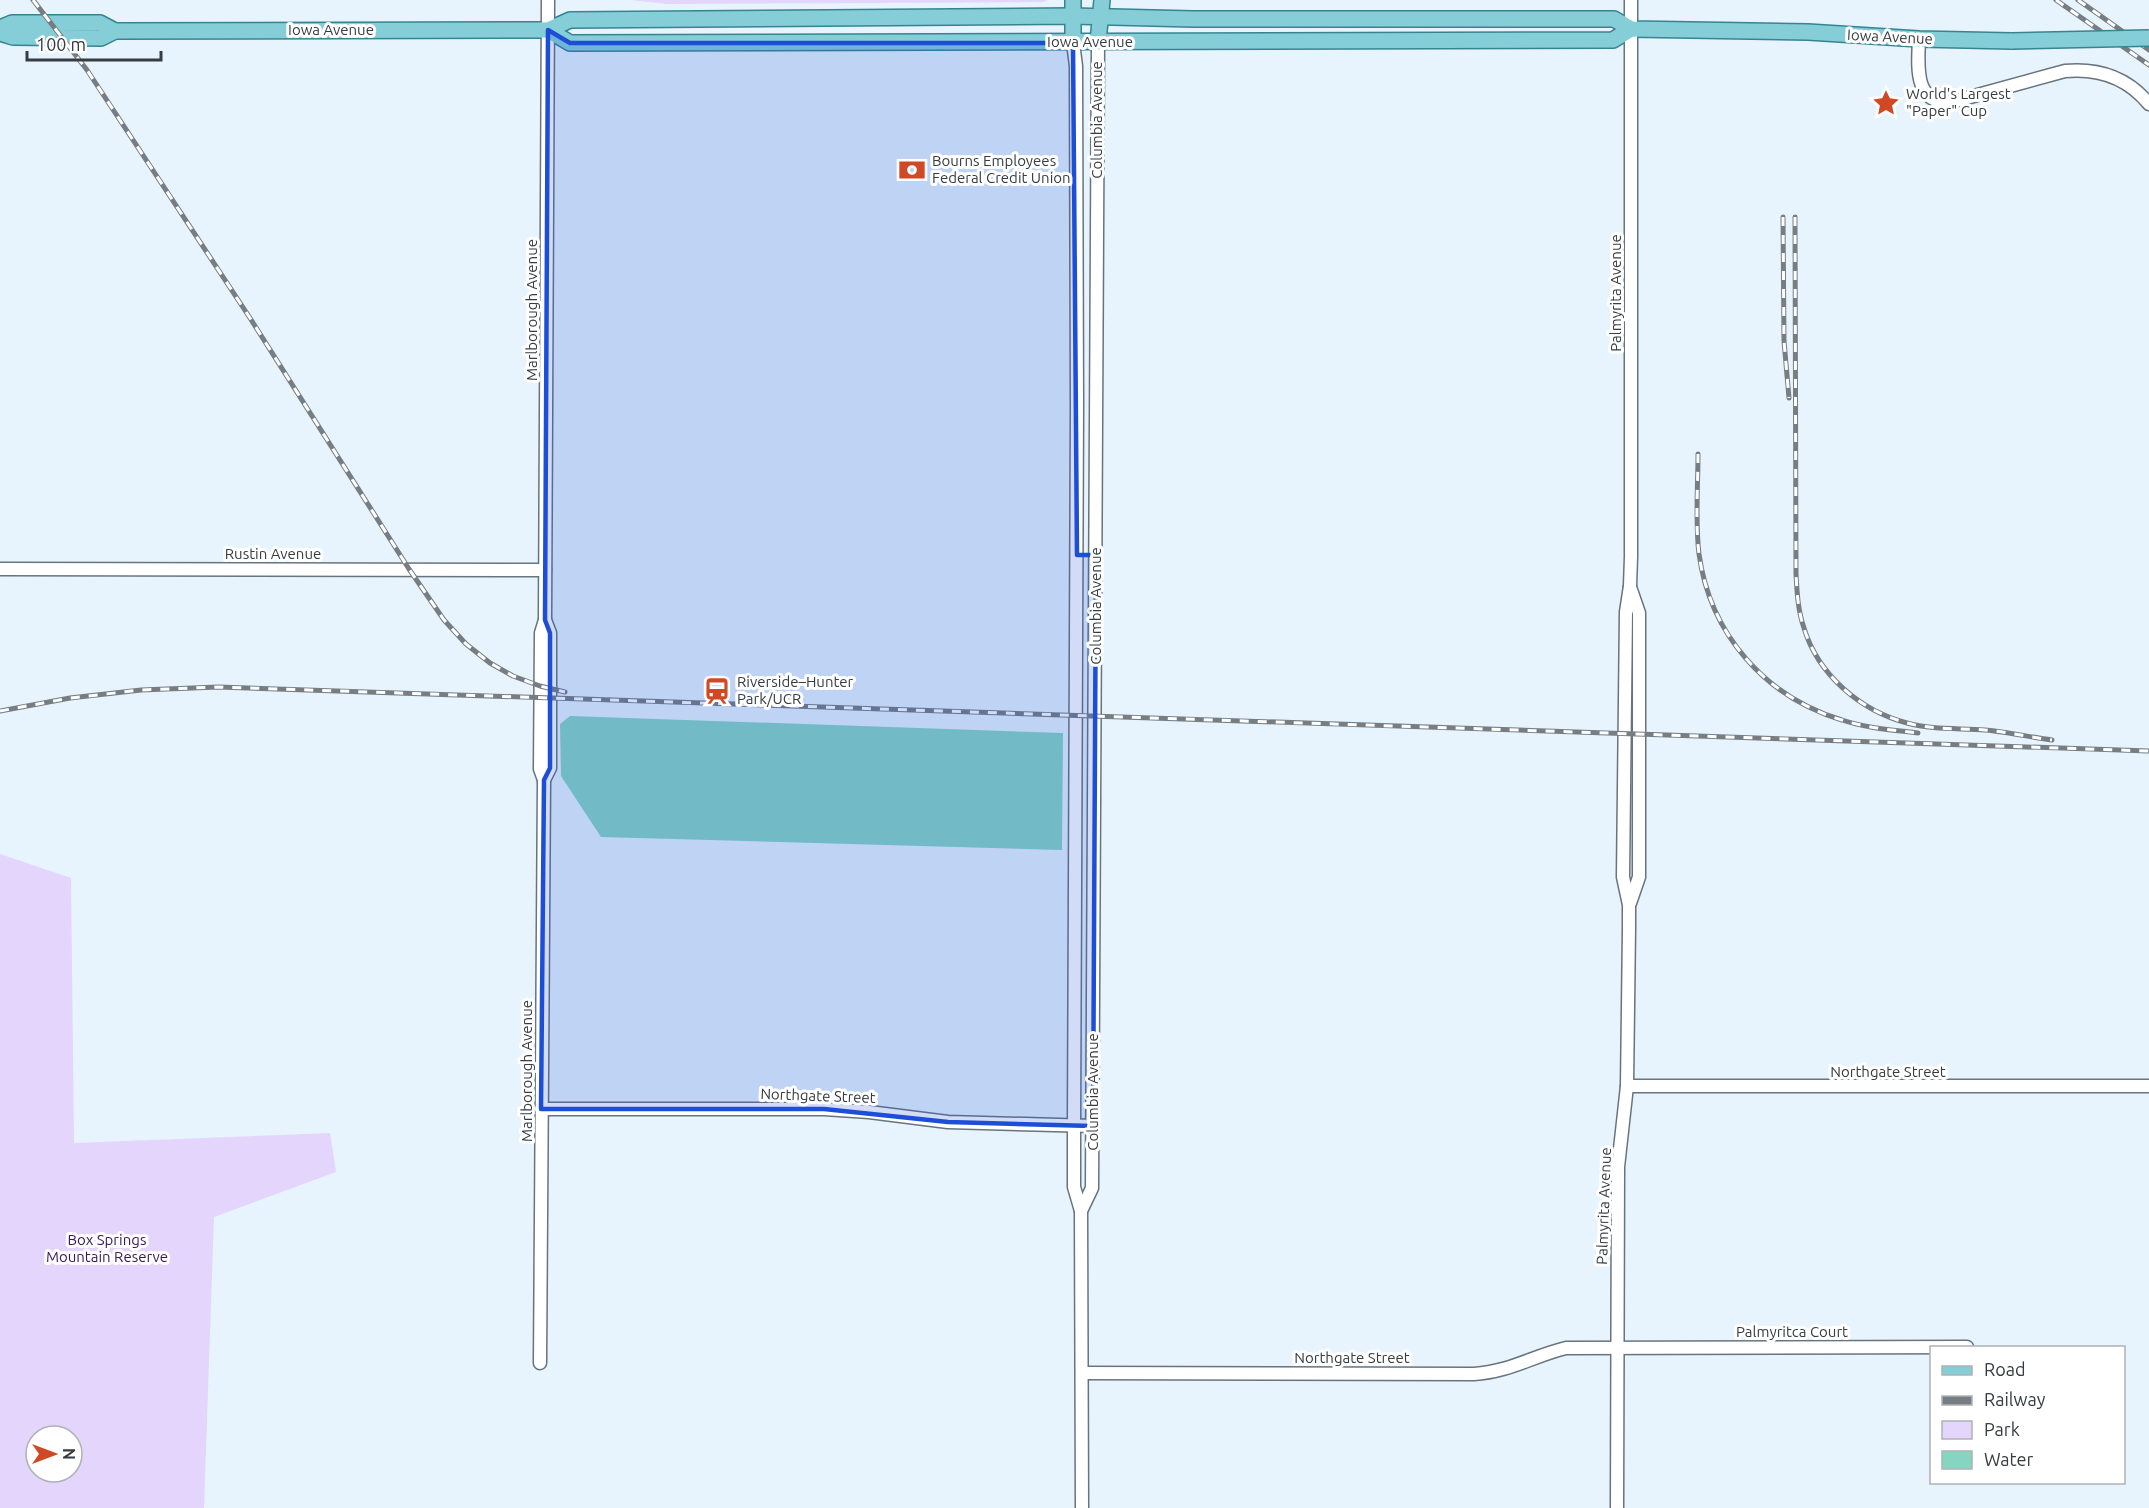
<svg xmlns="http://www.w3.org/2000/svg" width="2149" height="1508" font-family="Ubuntu,sans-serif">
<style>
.green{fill:#e3d5fc;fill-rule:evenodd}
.water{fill:#86d5c2}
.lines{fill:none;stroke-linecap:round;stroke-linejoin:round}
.minor-casing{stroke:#67747e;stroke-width:15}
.major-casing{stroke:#358591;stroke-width:18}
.minor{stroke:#fff;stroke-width:12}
.major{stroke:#85cdd7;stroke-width:15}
.rail-casing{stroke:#767e83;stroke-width:5}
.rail{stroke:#fff;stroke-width:3;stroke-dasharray:9;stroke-linecap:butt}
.major-bridge-casing{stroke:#358591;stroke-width:18;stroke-linecap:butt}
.major-bridge{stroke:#85cdd7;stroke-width:15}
.marked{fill:#1d4ed8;fill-opacity:0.2;stroke:#1d4ed8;stroke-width:4.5;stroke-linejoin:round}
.labels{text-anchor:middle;stroke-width:6;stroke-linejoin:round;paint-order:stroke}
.street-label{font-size:15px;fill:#363c40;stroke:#fff}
.poi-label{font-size:15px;fill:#363c40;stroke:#fff;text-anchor:start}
.park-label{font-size:15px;fill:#38185a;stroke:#fff}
</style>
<rect width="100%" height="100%" fill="#e8f4fd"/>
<!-- green -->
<g class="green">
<path d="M579 0H1048L1042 2 667 4 631 0Z"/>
<path d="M0 854 71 878 74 1143 330 1133 336 1172 214 1217 204 1508H0ZM36 1436H72V1472H36Z"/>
</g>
<!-- water -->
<path class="water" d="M570 716 1063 733 1062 850 601 837 561 776 560 724Z"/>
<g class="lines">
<defs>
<g id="minor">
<path d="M1919 39C1918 65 1913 105 1952 102L2065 71C2098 68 2127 77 2149 104"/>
<path d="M1073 43 1076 66 1077 405 1074 1126V1187L1081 1211 1082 1508"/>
<path d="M0 569 545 570"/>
<path d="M544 780 550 768V633L545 620"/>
<path d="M1630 903 1639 877V613L1630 587"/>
<path d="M1627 1086H2149"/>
<path d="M541 1109H824L869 1112 948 1122 1093 1126"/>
<path d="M1081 1211 1092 1188 1098 42"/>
<path d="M540 1363 544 780 540 769 541 633 545 620 548 0"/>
<path d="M1082 1373 1474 1374C1509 1372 1533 1356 1566 1348L1967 1347"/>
<path d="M1617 1508 1618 1167 1627 1086 1629 928V905L1623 877 1626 612 1630 586 1631 557V0"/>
</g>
<g id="major">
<path d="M1073 0V43"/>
<path d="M0 28 12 23H100L115 31"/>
<path d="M548 30 570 43C918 40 1265 43 1613 40L1631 29"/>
<path d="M0 33 13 37 101 38 115 31 548 30 570 20 1072 16 1193 19H1614L1631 29 1808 32 1919 39 2012 41"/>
<path d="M1098 42 1102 0"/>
</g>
</defs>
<!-- minor casing -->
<use href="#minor" class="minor-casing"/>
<!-- major casing -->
<use href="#major" class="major-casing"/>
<!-- minor -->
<use href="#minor" class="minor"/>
<!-- major -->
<use href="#major" class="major"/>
<defs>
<g id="rail">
<path d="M33 0 87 70 250 318 409 569 444 620 466 644 490 663 513 676 540 686 565 692"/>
<path d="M2056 0 2149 65"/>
<path d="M2078 0 2149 50"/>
<path d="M1783 217 1784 341 1789 398"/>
<path d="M1795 217 1796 574C1797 593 1798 611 1804 628 1818 675 1861 711 1907 723 1932 730 1959 728 1985 730 2007 732 2030 737 2052 740"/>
<path d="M1698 454C1698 487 1695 522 1699 554 1710 634 1765 697 1842 720 1866 728 1893 730 1918 733"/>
<path d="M0 711 70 698 141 690 218 687 2149 751"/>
</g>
</defs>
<!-- rail casing -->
<use href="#rail" class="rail-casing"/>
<!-- rail -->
<use href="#rail" class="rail"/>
<defs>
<path id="major-bridge" d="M2012 41 2149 38"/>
</defs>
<!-- major-bridge casing -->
<use href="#major-bridge" class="major-bridge-casing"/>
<!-- major-bridge -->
<use href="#major-bridge" class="major-bridge"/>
</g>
<!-- marked area -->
<path class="marked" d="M548 30 570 43H1073L1077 555H1096L1093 1126 948 1122 824 1109H541L544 780 550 768V633L545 620Z"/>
<!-- icons -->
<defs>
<symbol id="sight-bare" viewBox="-9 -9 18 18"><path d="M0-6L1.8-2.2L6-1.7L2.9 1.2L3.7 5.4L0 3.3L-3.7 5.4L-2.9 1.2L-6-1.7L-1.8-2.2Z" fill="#d14824" stroke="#fff" stroke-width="2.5" paint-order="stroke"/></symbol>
<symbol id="bank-bare" viewBox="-9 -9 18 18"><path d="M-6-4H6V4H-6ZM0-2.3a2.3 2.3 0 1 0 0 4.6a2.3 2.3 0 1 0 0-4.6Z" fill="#d14824" stroke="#fff" stroke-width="2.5" paint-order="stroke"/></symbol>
<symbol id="station-bare" viewBox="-9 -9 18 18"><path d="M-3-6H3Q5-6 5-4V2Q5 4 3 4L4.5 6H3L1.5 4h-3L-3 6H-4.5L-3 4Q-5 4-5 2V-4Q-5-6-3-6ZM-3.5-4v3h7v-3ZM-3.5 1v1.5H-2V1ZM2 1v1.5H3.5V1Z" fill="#d14824" stroke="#fff" stroke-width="2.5" paint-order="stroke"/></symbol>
</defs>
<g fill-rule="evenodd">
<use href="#sight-bare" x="1867" y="84" width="38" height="38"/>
<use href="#bank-bare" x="893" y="151" width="38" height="38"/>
<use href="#station-bare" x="698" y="672" width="38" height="38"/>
</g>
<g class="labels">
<!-- street labels -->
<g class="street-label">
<text x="331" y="35">Iowa Avenue</text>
<text transform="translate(1890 37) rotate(3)" y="5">Iowa Avenue</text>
<text x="1090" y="47">Iowa Avenue</text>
<text transform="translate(1097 120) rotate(-90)" y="5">Columbia Avenue</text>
<text transform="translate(1616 293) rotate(-90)" y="5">Palmyrita Avenue</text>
<text transform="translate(532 310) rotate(-90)" y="5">Marlborough Avenue</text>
<text x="273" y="559">Rustin Avenue</text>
<text transform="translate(1096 606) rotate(-90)" y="5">Columbia Avenue</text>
<text transform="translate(527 1071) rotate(-90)" y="5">Marlborough Avenue</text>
<text x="1888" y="1077">Northgate Street</text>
<text transform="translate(1093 1092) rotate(-90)" y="5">Columbia Avenue</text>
<text transform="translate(818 1096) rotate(2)" y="5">Northgate Street</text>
<text transform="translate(1604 1206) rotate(-88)" y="5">Palmyrita Avenue</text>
<text x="1792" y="1337">Palmyritca Court</text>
<text x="1352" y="1363">Northgate Street</text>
</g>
<!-- poi labels -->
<g class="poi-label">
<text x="1906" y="99">World's Largest<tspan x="1906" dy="17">"Paper" Cup</tspan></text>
<text x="932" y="166">Bourns Employees<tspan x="932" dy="17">Federal Credit Union</tspan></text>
<text x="737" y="687">Riverside–Hunter<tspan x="737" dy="17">Park/UCR</tspan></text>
</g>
<!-- park labels -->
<g class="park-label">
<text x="107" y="1245">Box Springs<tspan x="107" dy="17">Mountain Reserve</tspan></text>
</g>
</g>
<!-- legend -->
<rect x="1930" y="1346" width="195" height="138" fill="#ffffff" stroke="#afb1b3" stroke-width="1.5"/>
<rect x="1942" y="1366" width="30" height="9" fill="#85cdd7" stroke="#afb1b3" stroke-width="1.5"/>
<text x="1984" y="1376" font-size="18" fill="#363c40">Road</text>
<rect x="1942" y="1396" width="30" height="9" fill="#767e83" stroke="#afb1b3" stroke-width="1.5"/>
<text x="1984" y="1406" font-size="18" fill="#363c40">Railway</text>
<rect x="1942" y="1421" width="30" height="18" fill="#e3d5fc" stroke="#afb1b3" stroke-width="1.5"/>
<text x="1984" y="1436" font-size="18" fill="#363c40">Park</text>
<rect x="1942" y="1451" width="30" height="18" fill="#86d5c2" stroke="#afb1b3" stroke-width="1.5"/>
<text x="1984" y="1466" font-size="18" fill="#363c40">Water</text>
<!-- north arrow -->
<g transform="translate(54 1454) rotate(90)"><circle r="28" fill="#ffffff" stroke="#afb1b3" stroke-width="1.5"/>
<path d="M0-4.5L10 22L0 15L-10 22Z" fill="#d14824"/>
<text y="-9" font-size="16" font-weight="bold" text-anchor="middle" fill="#363c40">N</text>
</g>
<!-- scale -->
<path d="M27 51v9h134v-9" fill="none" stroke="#363c40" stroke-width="3"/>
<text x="36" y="51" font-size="18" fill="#363c40" stroke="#ffffff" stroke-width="4.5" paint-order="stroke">100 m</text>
</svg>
